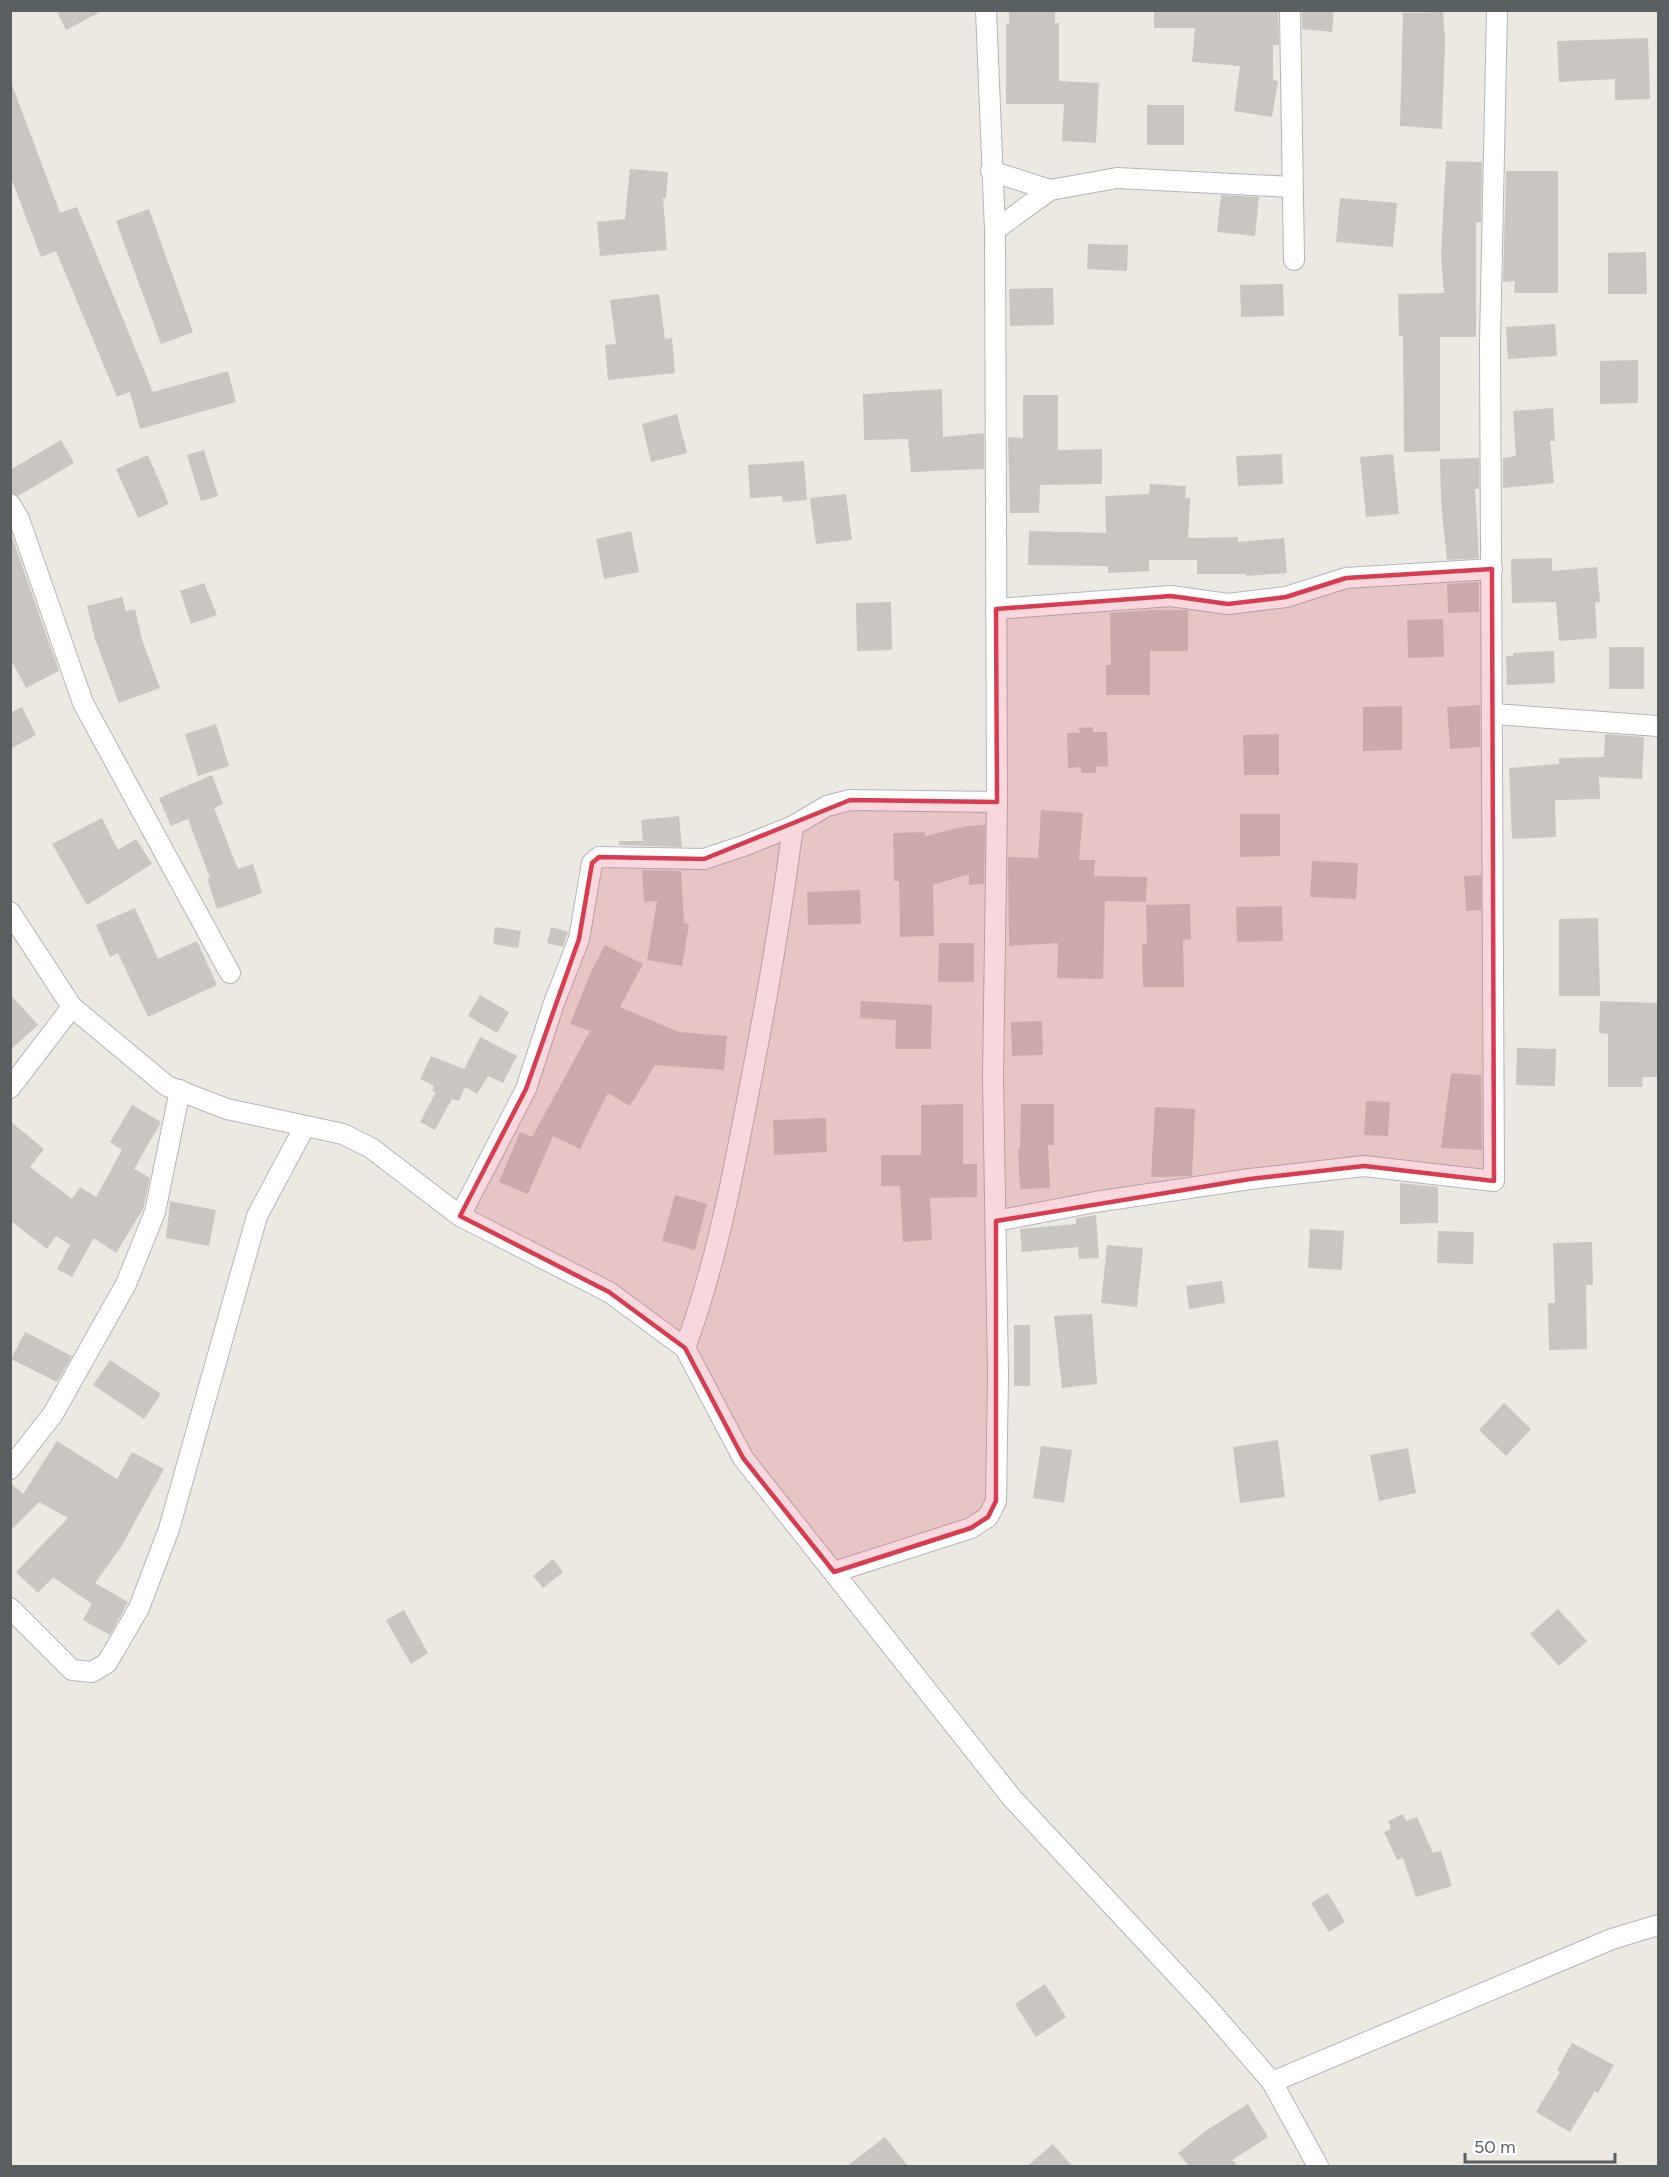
<svg xmlns="http://www.w3.org/2000/svg" width="1669" height="2177" font-family="Figtree,sans-serif">
<style>
.building{fill:#c9c5c1}
.lines{fill:none;stroke-linecap:round;stroke-linejoin:round}
.street-casing{stroke:#b2b5b8;stroke-width:22}
.street{stroke:#fff;stroke-width:20}
.marked{fill:#d73d4f;fill-opacity:0.2;stroke:#d73d4f;stroke-width:4.5;stroke-linejoin:round}
</style>
<rect width="100%" height="100%" fill="#ece8e2"/>
<!-- building -->
<g class="building">
<path d="M56 10H104L66 30Z"/>
<path d="M1009 10H1055V23H1059V81L1099 83 1096 143 1062 141 1064 104H1006V24H1009Z"/>
<path d="M1154 10H1278L1279 45H1273V80L1278 81 1272 117 1234 111 1240 66 1192 62 1195 28H1154Z"/>
<path d="M1302 10H1334L1332 32 1302 29Z"/>
<path d="M1443 12 1445 41 1442 129 1400 126 1403 13Z"/>
<path d="M1648 38 1650 99 1615 100V79L1559 82 1557 41Z"/>
<path d="M12 85 60 213 77 207 153 392 228 371 236 402 140 429 130 392 117 397 56 251 41 257 10 175Z"/>
<rect x="1147" y="105" width="37" height="40"/>
<path d="M1446 161 1482 162 1481 222H1476V337H1440V451L1404 452 1403 336H1399L1398 294 1444 293 1441 255Z"/>
<path d="M630 169 668 172 666 198H663L667 250 600 256 597 222 625 219Z"/>
<path d="M1506 171H1558V293H1514L1515 281 1503 282Z"/>
<path d="M1221 195 1259 197 1255 236 1217 232Z"/>
<path d="M1340 198 1397 203 1393 247 1336 242Z"/>
<path d="M149 209 193 332 161 344 116 221Z"/>
<path d="M1088 244 1128 245 1127 271 1087 269Z"/>
<path d="M1646 252 1647 294H1608V253Z"/>
<path d="M1283 284 1284 316 1241 317 1240 285Z"/>
<path d="M1053 288 1054 325 1010 326 1009 289Z"/>
<path d="M659 294 665 339 672 338 675 373 608 380 605 345 616 344 610 300Z"/>
<path d="M1555 324 1557 356 1508 359 1506 327Z"/>
<path d="M1638 360V403L1600 404V361Z"/>
<path d="M942 389 943 437 984 433V469L911 472 908 439 864 440 863 394Z"/>
<path d="M1023 395H1058V450L1102 449V484L1040 485 1039 513H1010L1008 437 1023 438Z"/>
<path d="M1553 408 1555 441H1550L1554 483 1503 488V458L1516 456 1513 411Z"/>
<path d="M677 414 687 453 651 462 642 424Z"/>
<path d="M61 440 74 463 18 496 10 492V470Z"/>
<path d="M204 450 218 496 201 501 187 455Z"/>
<path d="M1282 454 1283 484 1238 486 1236 456Z"/>
<path d="M1393 454 1399 514 1366 517 1360 457Z"/>
<path d="M148 455 169 504 138 518 116 469Z"/>
<path d="M1479 458V489H1475L1479 558 1447 560 1441 502 1440 459Z"/>
<path d="M804 461 807 500 783 502 782 496 750 498 748 465Z"/>
<path d="M1150 484 1186 486 1185 498H1190L1188 538 1238 537V542L1284 538 1287 573 1246 576V574H1197V560H1149V571L1108 573V566L1028 565 1029 531 1106 533 1105 496 1149 494Z"/>
<path d="M846 494 852 540 816 544 810 498Z"/>
<path d="M10 531 59 671 26 688 10 658Z"/>
<path d="M631 531 639 572 604 579 596 539Z"/>
<path d="M1552 558V571L1597 567 1600 602H1595L1597 638 1559 641 1556 602 1512 603 1511 559Z"/>
<path d="M1479 582V612L1448 613 1447 584Z"/>
<path d="M204 583 217 615 191 624 180 591Z"/>
<path d="M122 597 126 611 135 609 142 640 160 688 119 703 95 639 87 606Z"/>
<path d="M891 602 892 650 857 651 856 603Z"/>
<path d="M1149 610H1188V651H1150V695H1106V665H1111L1110 613Z"/>
<path d="M1443 619 1444 657 1408 658 1407 620Z"/>
<rect x="1609" y="647" width="35" height="42"/>
<path d="M1554 651 1555 683 1507 685 1506 656H1513V653Z"/>
<path d="M1480 705V747L1450 749 1447 707Z"/>
<path d="M1402 706V750L1363 751V707Z"/>
<path d="M22 707 36 735 10 749V713Z"/>
<path d="M216 724 229 766 198 776 185 734Z"/>
<path d="M1093 727V732H1107L1108 766 1096 767V773H1081V767L1068 768 1067 733H1080L1079 728Z"/>
<path d="M1279 734V775H1244L1243 735Z"/>
<path d="M1605 734 1644 737 1642 779 1599 777 1600 799 1555 800 1556 837 1512 839 1509 768 1559 764V758L1604 757Z"/>
<path d="M212 775 223 804 214 808 238 869 253 864 262 893 217 909 207 879 210 878 188 819 171 826 159 798Z"/>
<path d="M1041 810 1083 813 1079 860H1095L1094 876 1147 877 1146 902 1105 901 1103 979 1057 978 1058 943 1009 946 1008 857 1038 858Z"/>
<path d="M1240 814H1280V856L1240 857Z"/>
<path d="M679 816 682 847 619 845V841H643L641 820Z"/>
<path d="M102 818 118 850 136 839 152 864 87 905 52 844Z"/>
<path d="M985 825 984 884 969 885V874L933 885 934 936 900 937 899 881H894L893 833 925 832V836L967 826Z"/>
<path d="M1312 861 1358 863 1356 899 1310 897Z"/>
<path d="M642 870 681 871 684 923 689 924 682 966 647 960 657 901 644 902Z"/>
<path d="M1481 875V910L1466 911 1464 876Z"/>
<path d="M860 890 861 924 808 925 807 892Z"/>
<path d="M1190 904 1191 939 1183 940 1184 987H1143L1142 944H1147L1146 905Z"/>
<path d="M1282 906 1283 941 1237 942 1236 907Z"/>
<path d="M135 908 158 959 197 941 217 985 148 1017 118 953 110 957 96 925Z"/>
<path d="M1598 918 1600 996H1559V919Z"/>
<path d="M495 927 521 931 518 948 493 944Z"/>
<path d="M551 927 568 932 563 947 547 943Z"/>
<path d="M939 943H974V982H938Z"/>
<path d="M605 945 643 964 620 1007 679 1032 727 1036 724 1070 655 1065 630 1106 608 1093 580 1149 553 1136 528 1194 499 1182 520 1132 532 1137 590 1031 570 1024 590 974Z"/>
<path d="M10 994 38 1025 10 1050Z"/>
<path d="M480 995 509 1012 497 1033 468 1016Z"/>
<path d="M861 1001 932 1005 931 1049H895L896 1020 860 1018Z"/>
<path d="M1600 1001 1659 1003V1077H1643L1642 1087H1608V1034L1599 1033Z"/>
<path d="M1042 1021 1043 1055 1012 1056 1011 1022Z"/>
<path d="M480 1037 517 1056 503 1083 488 1076 477 1094 465 1087 459 1101 452 1099 435 1130 420 1122 436 1092 432 1091 434 1086 420 1079 431 1056 464 1069Z"/>
<path d="M1517 1048 1556 1049 1555 1086 1516 1085Z"/>
<path d="M1451 1073 1481 1075 1482 1150 1441 1148Z"/>
<path d="M1366 1101 1390 1102 1388 1136 1364 1135Z"/>
<path d="M963 1104V1164H977V1197L930 1198 932 1240 903 1242 900 1186H881V1155H921V1105Z"/>
<path d="M1021 1104H1054V1145H1048L1050 1188 1020 1189 1018 1149H1020Z"/>
<path d="M132 1105 161 1122 134 1169 150 1178 143 1209 116 1253 94 1238 72 1277 57 1269 70 1245 56 1236 47 1249 10 1220V1121L44 1149 30 1167 72 1199 80 1187 96 1197 122 1150 110 1142Z"/>
<path d="M1155 1107 1195 1109 1192 1176 1151 1177Z"/>
<path d="M826 1118 827 1152 774 1155 773 1120Z"/>
<path d="M1400 1183 1438 1187V1223L1400 1224Z"/>
<path d="M675 1195 707 1204 695 1250 662 1241Z"/>
<path d="M170 1201 216 1210 209 1246 166 1238Z"/>
<path d="M1096 1215 1099 1258 1079 1259 1078 1247 1022 1252 1020 1229 1076 1224V1218Z"/>
<path d="M1310 1229 1344 1231 1342 1270 1308 1268Z"/>
<path d="M1438 1231 1474 1232 1473 1264 1437 1263Z"/>
<path d="M1592 1242 1593 1285H1586L1587 1349 1549 1350 1548 1303H1555L1553 1243Z"/>
<path d="M1107 1245 1143 1248 1137 1307 1101 1303Z"/>
<path d="M1222 1281 1225 1303 1189 1309 1186 1286Z"/>
<path d="M1092 1314 1097 1384 1062 1388 1054 1316Z"/>
<rect x="1014" y="1325" width="16" height="61"/>
<path d="M25 1332 72 1356 57 1382 11 1359Z"/>
<path d="M110 1360 161 1394 144 1419 93 1385Z"/>
<path d="M1504 1403 1531 1429 1506 1456 1479 1430Z"/>
<path d="M1278 1440 1285 1497 1240 1503 1233 1447Z"/>
<path d="M57 1441 117 1479 132 1452 164 1469 121 1547 95 1583 128 1602 110 1635 83 1620 92 1604 53 1577 38 1593 16 1572 68 1518 39 1502 10 1531V1483L23 1494Z"/>
<path d="M1041 1446 1072 1450 1064 1503 1033 1498Z"/>
<path d="M1408 1448 1416 1493 1379 1501 1370 1455Z"/>
<path d="M553 1559 563 1572 543 1588 533 1576Z"/>
<path d="M1558 1609 1587 1641 1559 1666 1530 1634Z"/>
<path d="M404 1610 428 1653 411 1664 386 1620Z"/>
<path d="M1403 1814 1406 1821 1417 1817 1433 1853 1441 1851 1452 1886 1416 1897 1403 1858 1397 1860 1384 1832 1391 1829 1388 1821Z"/>
<path d="M1328 1893 1345 1922 1329 1932 1311 1903Z"/>
<path d="M1045 1984 1066 2017 1036 2037 1015 2004Z"/>
<path d="M1572 2043 1614 2065 1598 2093 1595 2091 1570 2132 1536 2112 1560 2072 1557 2070Z"/>
<path d="M1248 2104 1268 2137 1232 2160 1238 2166H1189L1178 2153 1207 2130Z"/>
<path d="M885 2137 908 2166H847Z"/>
<path d="M1053 2144 1072 2166H1027Z"/>
</g>
<g class="lines">
<defs>
<g id="street">
<path d="M1290 10 1294 260"/>
<path d="M991 171 1050 190"/>
<path d="M995 230 1050 190 1117 178 1292 187"/>
<path d="M10 504 19 519 83 703 230 973"/>
<path d="M996 609 1171 596 1228 604 1286 597 1346 578 1492 569"/>
<path d="M1494 714 1658 726"/>
<path d="M10 912 72 1007 167 1086 227 1109 343 1134 371 1148 460 1216 609 1292 685 1348 743 1458 1012 1798 1207 2007 1272 2082 1318 2166"/>
<path d="M10 1088 72 1007"/>
<path d="M460 1216 526 1089 554 1003 579 939 592 863 599 857 704 859 746 845 793 826 827 806 850 800 997 802"/>
<path d="M996 1221 1095 1202 1250 1179 1364 1166 1494 1181 1490 343 1497 10"/>
<path d="M685 1348C715 1267 731 1185 747 1101 765 1010 781 918 793 826"/>
<path d="M10 1469 53 1414 126 1284 155 1212 180 1090"/>
<path d="M834 1572 971 1528 988 1517 996 1501 998 1375 993 1078 997 802 995 230 986 10"/>
<path d="M10 1608 72 1670 92 1672 107 1663 139 1608 169 1529 257 1216 305 1126"/>
<path d="M1272 2082 1612 1939 1658 1925"/>
</g>
</defs>
<!-- street casing -->
<use href="#street" class="street-casing"/>
<!-- street -->
<use href="#street" class="street"/>
</g>
<!-- marked area -->
<path class="marked" d="M1492 569 1494 1181 1364 1166 1250 1179 996 1221V1501L988 1517 971 1528 834 1572 743 1458 685 1348 609 1292 460 1216 526 1089 579 939 592 863 599 857 704 859 850 800 997 802 996 609 1171 596 1228 604 1286 597 1346 578Z"/>
<!-- border -->
<rect width="1669" height="2177" fill="none" stroke="#5a5f61" stroke-width="24"/>
<!-- scale -->
<path d="M1465 2153v9h150v-9" fill="none" stroke="#5a5f61" stroke-width="3"/>
<text x="1474" y="2153" font-size="18" fill="#5a5f61" stroke="#ffffff" stroke-width="4.5" paint-order="stroke">50 m</text>
</svg>
